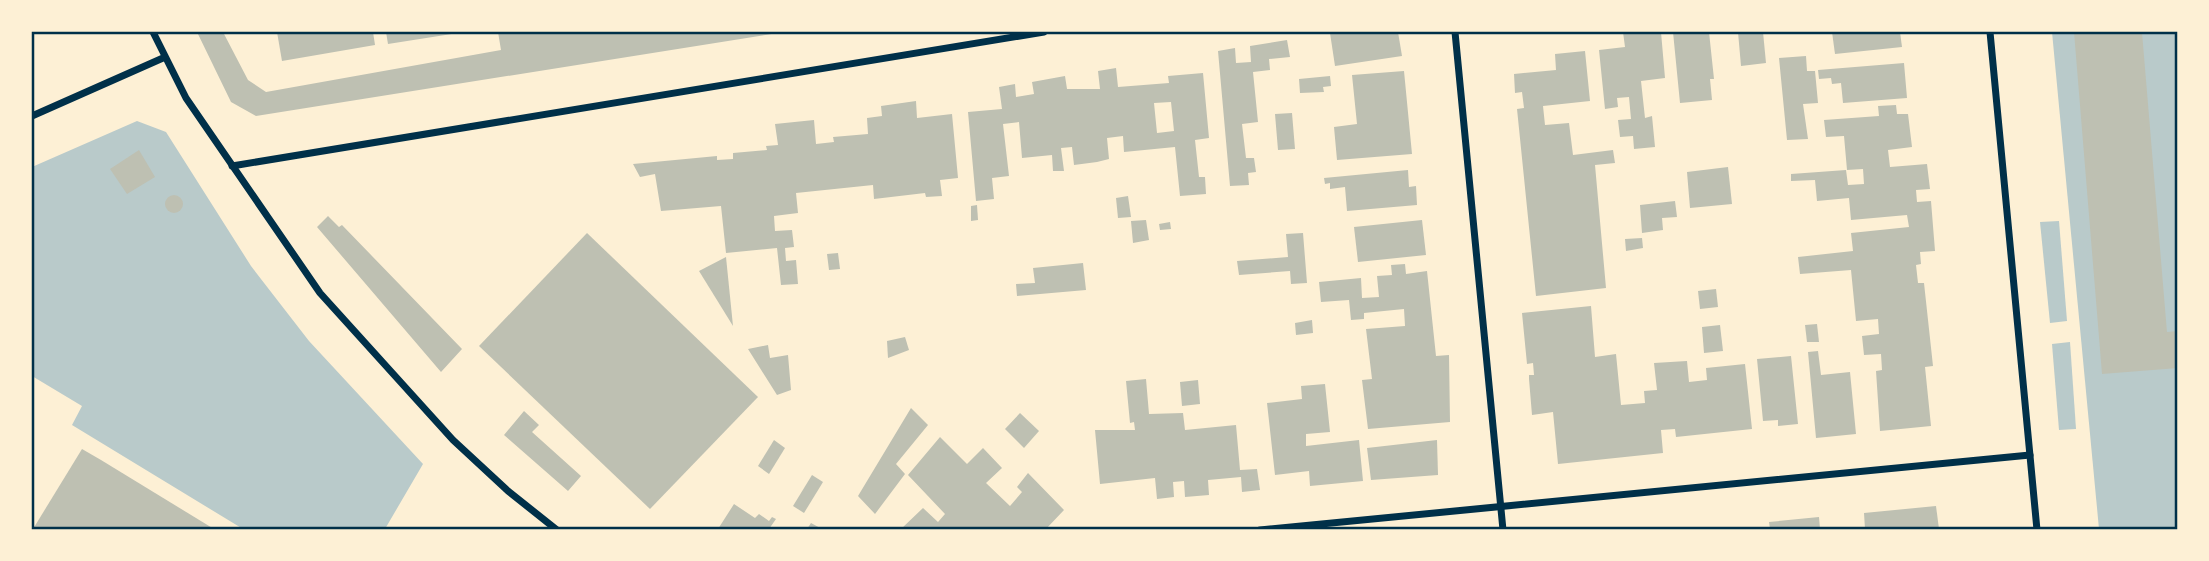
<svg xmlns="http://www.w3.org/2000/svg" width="2209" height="561" font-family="'Libre Baskerville',serif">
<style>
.green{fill:#b9caca}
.building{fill:#bec0b2;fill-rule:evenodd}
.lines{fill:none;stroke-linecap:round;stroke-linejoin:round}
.minor{stroke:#003049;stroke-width:7}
.neatline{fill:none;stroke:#003049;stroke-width:2.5}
</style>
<rect width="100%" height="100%" fill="#fdf0d5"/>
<!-- green -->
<g class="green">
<path d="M2052 32H2177V529H2099Z"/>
<path d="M137 121 166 132 251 266 309 341 423 464 385 529H243L72 425 82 406 32 376V167Z"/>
<path d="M2059 221 2067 321 2050 323 2040 222Z"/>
<path d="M2070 342 2076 429 2059 430 2052 344Z"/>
</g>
<!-- building -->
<g class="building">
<path d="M197 32H223L248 80 266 92 501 50 498 32 778 33 256 116 231 102Z"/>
<path d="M277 32H373L375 45 282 61Z"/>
<path d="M386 32H458V33L388 44Z"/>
<path d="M1340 32H1398L1402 56 1335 66 1330 33Z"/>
<path d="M1623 32H1661L1665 78 1641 81 1645 118 1652 116 1655 147 1634 149 1633 136 1620 137 1618 120 1631 119 1629 97 1617 98 1618 107 1605 109 1599 50 1625 47Z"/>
<path d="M1673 32H1709L1714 79H1710L1712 100 1680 103Z"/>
<path d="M1738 32H1763L1766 63 1741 66Z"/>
<path d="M1832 32H1900L1902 47 1835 54Z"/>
<path d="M2074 32H2142L2167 332 2178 331V368L2102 374Z"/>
<path d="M1287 40 1290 57 1269 59 1270 70 1253 72 1258 122 1242 124 1246 158H1254L1256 172 1248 173 1249 185 1230 186 1218 51 1235 48 1236 63 1251 62 1250 46Z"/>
<path d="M1585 51 1590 101 1543 106 1545 125 1569 123 1573 155 1613 150 1615 163 1595 165 1606 288 1536 296 1517 109 1524 108 1522 92 1515 93 1514 74 1556 70 1555 54Z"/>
<path d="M1806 56 1807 71H1815L1818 103 1803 104 1808 139 1787 140 1779 58Z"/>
<path d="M1904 63 1907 98 1843 103 1841 83 1832 84 1831 78 1819 79 1818 70Z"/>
<path d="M1116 68 1118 87 1169 83 1168 76 1203 73 1209 138 1195 140 1199 177H1205L1206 194 1180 196 1175 147 1124 152 1123 136 1107 138 1109 159 1097 162 1074 165 1072 147 1061 148 1064 171H1053L1052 155 1022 158 1019 122 1003 124 1009 176 992 178 994 199 976 201 968 112 1002 109 999 87 1015 84 1016 97 1034 94 1032 82 1065 76 1067 89H1100L1098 71ZM1171 102 1174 131 1157 133 1154 103Z"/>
<path d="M1404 71 1412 154 1337 160 1334 127 1357 124 1352 75Z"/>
<path d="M1330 76 1331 86 1323 87 1324 92 1300 93 1299 79Z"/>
<path d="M916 101 917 118 952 114 958 178 940 180 942 196 926 197 925 193 874 199 873 185 796 193 798 213 774 216 775 231 792 230 794 247 785 248 786 261 796 260 798 284 781 285 777 248 726 253 721 206 661 211 655 174 640 177 633 164 717 156V160L733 159V153L767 150 766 146 778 145 775 124 814 120 816 144 834 142 833 137 868 134 867 118 882 116 881 106Z"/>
<path d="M1896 105 1897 114H1908L1912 147 1888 150 1890 167 1927 164 1930 189 1916 190 1917 202 1931 201 1935 251 1920 252 1921 264 1916 265 1918 283H1924L1933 366 1925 367 1931 426 1880 431 1876 371 1882 370 1881 354 1864 355 1862 336 1879 334 1878 319 1856 321 1851 270 1800 274 1798 257 1853 251 1851 233 1909 227 1907 215 1851 220 1849 198 1817 201 1815 180 1791 181V174L1846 170 1848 185 1864 184 1863 169 1847 170 1844 136 1826 137 1824 120 1879 116 1878 106Z"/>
<path d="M1292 113 1295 149 1278 150 1275 114Z"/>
<path d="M139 150 155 177 127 194 110 169Z"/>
<path d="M1728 167 1732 204 1690 208 1687 172Z"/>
<path d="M1408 170 1409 187 1416 186 1417 205 1347 211 1345 187 1330 189V183L1325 184 1324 178Z"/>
<circle cx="174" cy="204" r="9"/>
<path d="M1128 196 1131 217 1118 218 1116 198Z"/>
<path d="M1675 201 1677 217 1662 218 1663 230 1642 233 1640 205Z"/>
<path d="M977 205 978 220 971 221V206Z"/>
<path d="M328 216 339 227 342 225 462 349 441 372 317 227Z"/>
<path d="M1146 220 1149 240 1133 243 1131 221Z"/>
<path d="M1422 220 1426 255 1358 262 1354 227Z"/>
<path d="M1170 222 1171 229 1160 230 1159 224Z"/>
<path d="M587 233 758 397 650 509 479 346Z"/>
<path d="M1303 233 1307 283 1291 284 1290 271 1239 275 1237 261 1288 257 1286 234Z"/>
<path d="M1642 238 1643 248 1626 251 1625 239Z"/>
<path d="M838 253 840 269 829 270 827 254Z"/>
<path d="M726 257 733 326 699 271Z"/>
<path d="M1083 263 1086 290 1017 296 1016 284 1035 283 1033 268Z"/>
<path d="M1405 264 1406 274 1427 271 1436 356 1449 355 1450 422 1368 429 1362 380 1372 379 1366 329 1405 326 1404 309 1364 313V319L1351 320 1349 300 1321 302 1319 282 1361 278 1362 298 1379 297 1377 276 1392 275 1391 265Z"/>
<path d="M1716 289 1718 307 1700 309 1698 291Z"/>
<path d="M1591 306 1595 357 1616 354 1621 405 1645 403 1644 391 1657 390 1654 363 1687 361 1689 382 1707 380 1706 368 1745 364 1752 429 1676 437 1675 429 1661 430 1663 453 1558 464 1553 412 1532 415 1529 379V375H1534L1533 363 1527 364 1522 313Z"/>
<path d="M1312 320 1313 333 1296 335 1295 323Z"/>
<path d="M1817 324 1819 342H1807L1805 325Z"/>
<path d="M1720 325 1723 351 1704 353 1702 327Z"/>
<path d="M905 337 909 350 888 358 887 341Z"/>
<path d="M768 345 770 358 788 355 791 390 777 395 748 349Z"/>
<path d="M1818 351 1821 375 1850 372 1856 434 1816 438 1808 352Z"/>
<path d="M1791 356 1798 424 1778 426V420L1763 421 1757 359Z"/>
<path d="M1146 379 1149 414 1183 413 1185 430 1236 425 1240 470 1257 469 1260 490 1242 492 1241 477 1208 480 1209 495 1185 497 1184 481 1173 482 1174 497 1157 499 1155 478 1100 484 1095 430H1135L1134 422 1130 423 1126 381Z"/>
<path d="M1198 380 1200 404 1182 406 1180 382Z"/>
<path d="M1325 384 1330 432 1306 434V446L1359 440 1363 481 1310 486 1309 471 1275 475 1267 403 1302 399 1301 386Z"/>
<path d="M911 408 928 425 896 464 905 474 875 514 858 496Z"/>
<path d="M524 411 539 425 532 432 581 476 568 491 504 435Z"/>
<path d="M1020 413 1039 431 1024 448 1005 429Z"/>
<path d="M940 437 967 464 983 448 1002 468 986 483 1010 506 1022 492 1017 487 1028 473 1064 510 1046 529H901L923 508 938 522 945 514 908 475Z"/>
<path d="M774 440 785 448 769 474 758 466Z"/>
<path d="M1437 440 1438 475 1371 480 1367 448Z"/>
<path d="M82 449 101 460 214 529H33Z"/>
<path d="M812 475 823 482 804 513 793 506Z"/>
<path d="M734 504 755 518 759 514 769 521 772 517 776 519 769 529H718Z"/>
<path d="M1936 506 1939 529H1865L1864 513Z"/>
<path d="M1819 517 1820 529H1770L1769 522Z"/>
<path d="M811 523 822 529H807Z"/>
</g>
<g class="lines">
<!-- minor -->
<g class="minor">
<path d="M153 32 186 98 320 293 453 440 508 491 557 530"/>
<path d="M1455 32 1503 530"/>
<path d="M1990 32 2037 530"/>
<path d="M32 116 163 58"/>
<path d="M232 166 1044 32"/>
<path d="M1260 530 2030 455"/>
</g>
</g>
<!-- border -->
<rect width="2209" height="561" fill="none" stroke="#fdf0d5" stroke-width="66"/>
<rect x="33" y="33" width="2143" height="495" class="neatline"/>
</svg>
